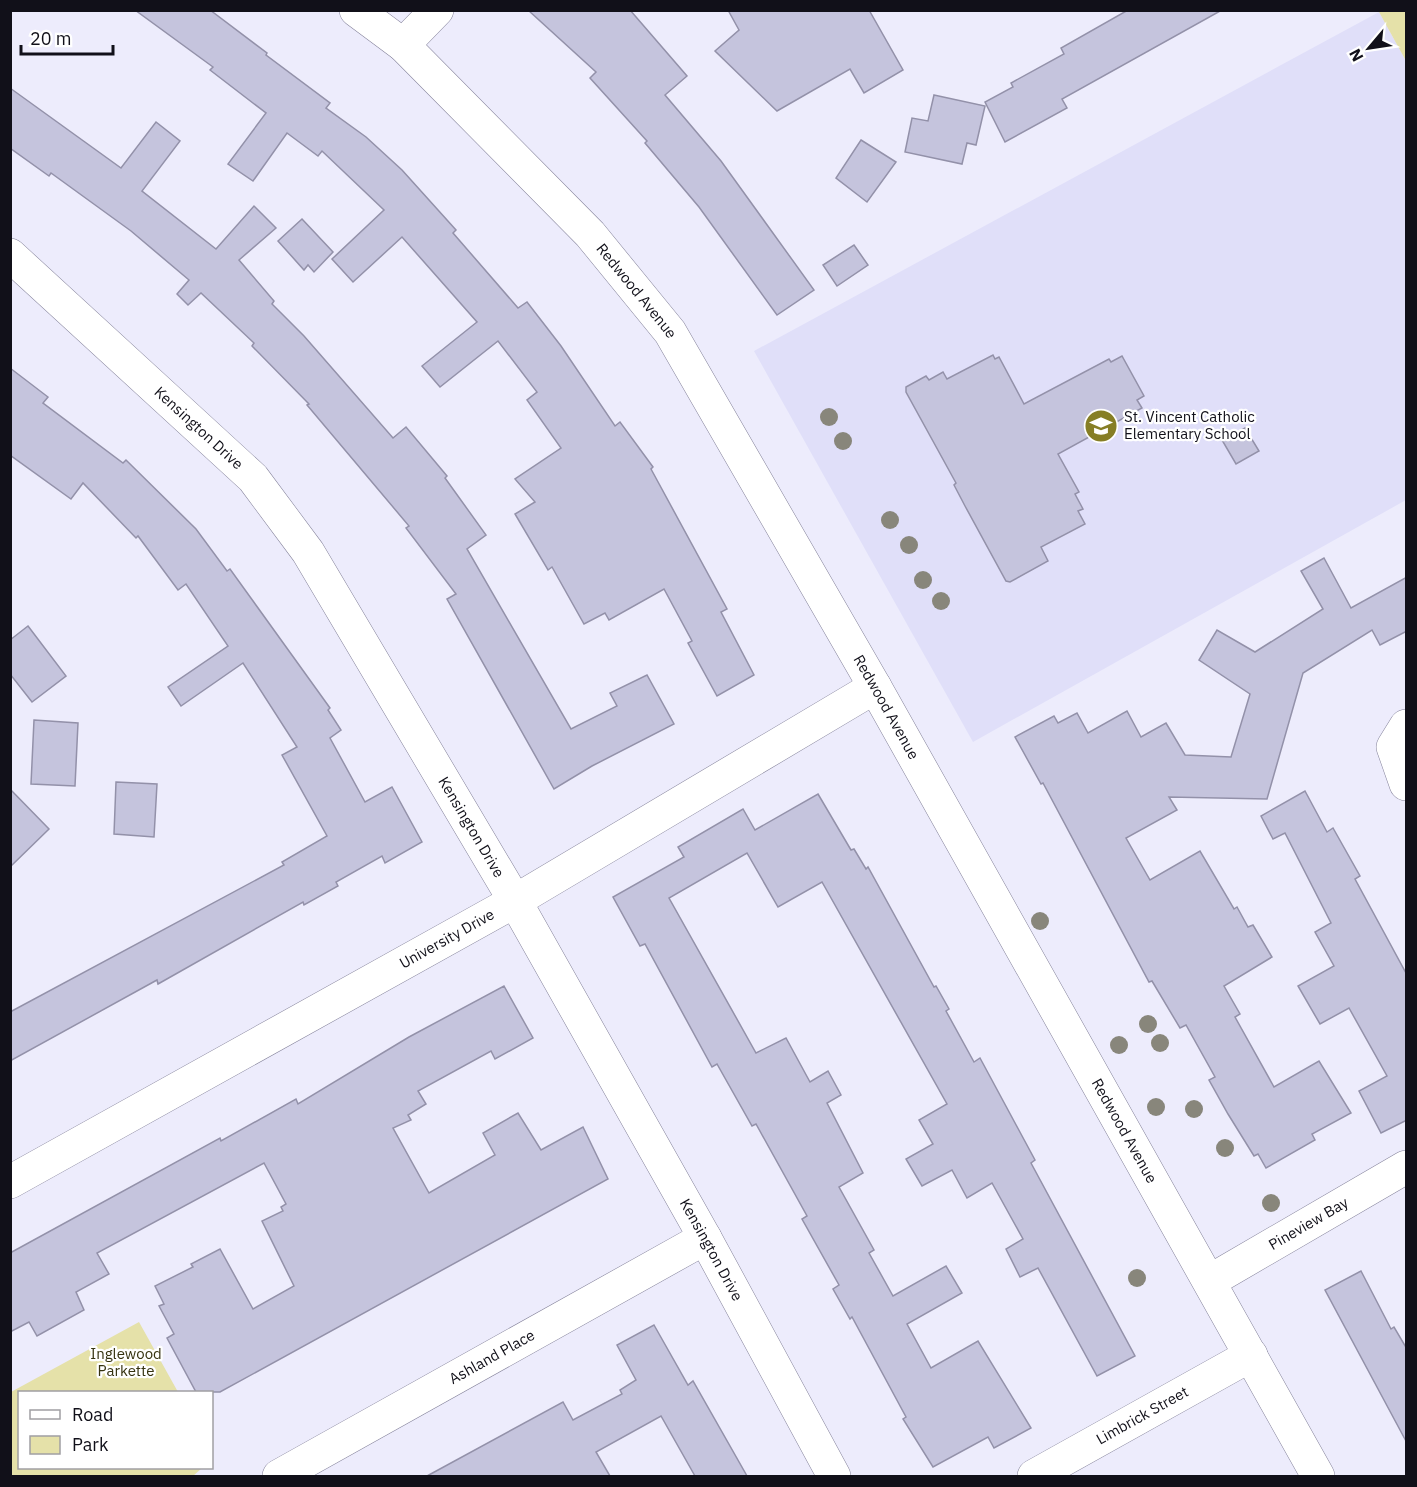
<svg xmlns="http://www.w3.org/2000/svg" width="1417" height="1487" font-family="'IBM Plex Sans',sans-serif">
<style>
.built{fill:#e0dff9}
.green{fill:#e5e1a9}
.building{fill:#c5c4dd;stroke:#9391a9;stroke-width:1.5}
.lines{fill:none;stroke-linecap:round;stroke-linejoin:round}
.minor-casing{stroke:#85839b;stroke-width:34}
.minor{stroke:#fff;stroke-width:33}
.tree{fill:#88867b}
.labels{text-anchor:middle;stroke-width:4.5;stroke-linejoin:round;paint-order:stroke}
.street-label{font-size:15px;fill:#111019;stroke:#fff}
.poi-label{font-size:15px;fill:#111019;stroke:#fff;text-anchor:start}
.park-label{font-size:15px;fill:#363311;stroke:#fff}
</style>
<rect width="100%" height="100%" fill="#edecfc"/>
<!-- built -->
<path class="built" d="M1379 12 1406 61V500L973 742 754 351Z"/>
<!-- green -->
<g class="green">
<path d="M1378 11H1406V61L1379 12Z"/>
<path d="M139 1322 178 1392H20V1468H202L193 1476H11V1392Z"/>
</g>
<!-- building -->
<g class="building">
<path d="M135 10H210L267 53 266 55 330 103 326 108 366 137 402 170 456 230 453 233 518 308 527 302 561 346 615 426 620 422 653 467 651 469 727 609 721 612 754 675 717 696 688 643 692 641 664 589 609 620 605 613 584 624 552 567 548 570 515 514 535 502 515 479 561 448 527 400 537 392 498 341 440 387 422 366 477 322 402 237 353 282 332 259 384 210 322 151 318 156 287 133 253 181 228 164 266 113 210 70 213 67Z"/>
<path d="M528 10H630L687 76 665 95 721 161 814 290 777 315 699 207 645 143 647 141 590 78 596 72Z"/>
<path d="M728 10H869L903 70 864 93 850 69 777 111 715 51 739 30Z"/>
<path d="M1128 10H1222L1062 99 1067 108 1005 142 985 102 1013 87 1011 83 1064 54 1061 48Z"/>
<path d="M10 88 121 168 156 122 180 141 142 191 216 249 254 206 276 228 239 260 274 301 272 304 304 336 393 438 406 427 447 476 445 478 486 535 467 549 571 729 617 706 610 693 647 675 674 724 592 766 554 789 447 599 456 594 406 528 409 526 307 405 309 404 252 346 254 343 201 293 188 305 177 294 189 280 131 231 51 173 49 176 10 148Z"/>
<path d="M934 95 985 106 976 145 967 143 962 164 905 152 912 118 928 121Z"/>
<path d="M861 140 896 162 867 202 836 178Z"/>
<path d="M302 219 333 252 314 272 308 265 304 270 278 241Z"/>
<path d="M854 245 868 265 837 286 823 265Z"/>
<path d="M993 355 995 359 999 357 1024 404 1109 359 1111 362 1122 356 1144 396 1137 400 1142 408 1058 454 1079 492 1075 494 1083 509 1078 511 1085 524 1041 547 1048 561 1010 582 1006 581 965 506 954 485 956 483 906 392V387L926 376 929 380 943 372 947 379Z"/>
<path d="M10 368 48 397 43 403 123 463 126 460 196 529 227 571 230 569 330 708 328 710 341 730 330 738 365 802 392 787 422 842 385 863 382 856 336 882 338 886 304 905 303 902 158 984 157 980 10 1061V1012L284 865 282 862 327 836 282 755 297 747 243 663 181 706 168 687 228 646 186 584 178 590 138 536 136 538 83 483 71 499 10 455Z"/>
<path d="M1245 428 1259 451 1236 464 1222 440Z"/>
<path d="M1324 558 1351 608 1407 577V631L1380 645 1372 630 1303 673 1267 799 1169 797 1177 810 1126 838 1150 880 1200 851 1234 909 1237 907 1248 927 1253 925 1272 957 1224 986 1240 1014 1235 1017 1274 1087 1319 1061 1351 1113 1312 1134 1315 1140 1266 1168 1258 1154 1254 1156 1228 1114 1209 1080 1215 1077 1186 1025 1180 1028 1152 981 1149 982 1043 783 1041 784 1015 737 1054 716 1058 723 1077 713 1088 733 1127 711 1141 737 1166 723 1185 755 1231 757 1250 694 1199 660 1217 630 1255 652 1323 609 1301 571Z"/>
<path d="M28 626 66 676 32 702 10 674V640Z"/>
<path d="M34 720 78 723 75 786 31 784Z"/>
<path d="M116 782 157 784 154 837 114 834Z"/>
<path d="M10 789 49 829 10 867Z"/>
<path d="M1305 791 1327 832 1333 828 1360 876 1355 879 1407 975V1120L1381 1133 1359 1091 1387 1076 1349 1008 1320 1024 1298 986 1334 966 1315 932 1331 923 1285 833 1273 839 1261 816Z"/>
<path d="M818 794 851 850 854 849 866 869 868 867 934 987 936 986 949 1009 946 1011 974 1062 980 1058 1035 1160 1031 1163 1135 1356 1097 1376 1038 1268 1020 1277 1006 1249 1023 1239 992 1183 967 1198 952 1170 922 1186 906 1159 933 1144 919 1120 947 1104 822 882 778 907 747 853 669 898 756 1053 786 1038 810 1082 828 1071 841 1095 827 1103 863 1173 839 1187 874 1250 869 1253 893 1296 946 1266 962 1293 907 1324 931 1368 978 1341 1031 1428 994 1448 988 1437 933 1467 903 1419 906 1417 852 1317 850 1319 833 1289 839 1285 802 1219 807 1216 756 1124 752 1126 717 1064 712 1067 645 944 640 946 613 897 684 857 678 847 743 809 755 830Z"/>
<path d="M504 986 533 1038 495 1059 491 1051 418 1091 426 1104 408 1115 411 1120 393 1128 429 1193 495 1155 483 1133 518 1113 541 1150 583 1127 608 1179 220 1392H196L167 1338 174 1334 159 1306 164 1304 155 1286 193 1267 191 1264 220 1249 253 1309 294 1286 262 1221 283 1211 281 1207 286 1204 264 1163 97 1253 109 1274 76 1292 84 1310 37 1336 29 1322 10 1332V1253L220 1138 221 1141 296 1099 298 1104 409 1037Z"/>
<path d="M1361 1271 1391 1329 1394 1327 1407 1349V1443L1325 1290Z"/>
<path d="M654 1325 688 1385 693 1381 747 1476H695L661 1416 596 1452 610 1476H427L563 1402 573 1420 622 1394 620 1390 636 1380 617 1345Z"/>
</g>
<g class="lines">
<defs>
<g id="minor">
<path id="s1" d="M356 10 403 45 590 234 670 332 875 687 1318 1476"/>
<path d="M403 45 437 10"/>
<path id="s2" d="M10 255 253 478 308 552 515 901 705 1238 834 1476"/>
<path d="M1406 726 1393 747 1406 784"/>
<path id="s3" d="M10 1182 515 901 875 687"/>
<path id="s4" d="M1210 1281 1406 1167"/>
<path id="s5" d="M279 1476 705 1238"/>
<path id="s6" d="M1034 1476 1251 1355"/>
</g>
</defs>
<!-- minor casing -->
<use href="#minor" class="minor-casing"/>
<!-- minor -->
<use href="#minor" class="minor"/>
</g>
<!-- trees -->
<g class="tree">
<circle cx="829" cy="417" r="9"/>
<circle cx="843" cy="441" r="9"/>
<circle cx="890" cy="520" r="9"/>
<circle cx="909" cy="545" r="9"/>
<circle cx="923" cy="580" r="9"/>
<circle cx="941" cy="601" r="9"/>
<circle cx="1040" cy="921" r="9"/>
<circle cx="1148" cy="1024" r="9"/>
<circle cx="1160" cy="1043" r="9"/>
<circle cx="1119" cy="1045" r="9"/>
<circle cx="1156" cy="1107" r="9"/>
<circle cx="1194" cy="1109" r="9"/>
<circle cx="1225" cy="1148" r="9"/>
<circle cx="1271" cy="1203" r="9"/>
<circle cx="1137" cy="1278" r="9"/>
</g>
<!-- icons -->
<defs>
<symbol id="school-disc" viewBox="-11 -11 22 22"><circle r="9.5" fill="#867e25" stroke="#fff"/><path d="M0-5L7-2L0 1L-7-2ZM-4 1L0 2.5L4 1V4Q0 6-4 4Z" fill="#fff"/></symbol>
</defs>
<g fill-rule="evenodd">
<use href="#school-disc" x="1082" y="407" width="38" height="38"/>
</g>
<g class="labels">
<!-- street labels -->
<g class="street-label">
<text dy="5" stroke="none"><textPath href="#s1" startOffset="398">Redwood Avenue</textPath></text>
<text dy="5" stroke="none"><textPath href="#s2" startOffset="256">Kensington Drive</textPath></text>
<text dy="5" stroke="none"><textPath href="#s1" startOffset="884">Redwood Avenue</textPath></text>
<text dy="5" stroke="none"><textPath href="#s2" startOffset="742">Kensington Drive</textPath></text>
<text dy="5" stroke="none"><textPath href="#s3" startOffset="500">University Drive</textPath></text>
<text dy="5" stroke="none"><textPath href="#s1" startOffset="1370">Redwood Avenue</textPath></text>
<text dy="5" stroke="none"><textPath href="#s4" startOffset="114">Pineview Bay</textPath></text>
<text dy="5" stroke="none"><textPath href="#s2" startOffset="1228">Kensington Drive</textPath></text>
<text dy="5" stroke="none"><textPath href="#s5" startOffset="244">Ashland Place</textPath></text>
<text dy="5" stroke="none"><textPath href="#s6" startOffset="124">Limbrick Street</textPath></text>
</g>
<!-- poi labels -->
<g class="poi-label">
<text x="1124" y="422">St. Vincent Catholic<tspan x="1124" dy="17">Elementary School</tspan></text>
</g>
<!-- park labels -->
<g class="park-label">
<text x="126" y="1359">Inglewood<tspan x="126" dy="17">Parkette</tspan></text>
</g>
</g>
<!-- border -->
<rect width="1417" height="1487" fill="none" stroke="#111019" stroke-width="24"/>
<!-- legend -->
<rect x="18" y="1391" width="195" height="78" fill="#ffffff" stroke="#a09fa3" stroke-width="1.5"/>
<rect x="30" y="1410" width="30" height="9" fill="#ffffff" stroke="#a09fa3" stroke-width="1.5"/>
<text x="72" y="1421" font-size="18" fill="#111019">Road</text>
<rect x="30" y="1436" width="30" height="18" fill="#e5e1a9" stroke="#a09fa3" stroke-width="1.5"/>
<text x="72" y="1451" font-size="18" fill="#111019">Park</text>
<!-- north arrow -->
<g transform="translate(1369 48) rotate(241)" stroke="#ffffff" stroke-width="4.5" paint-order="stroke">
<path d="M0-4.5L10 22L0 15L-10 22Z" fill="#111019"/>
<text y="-9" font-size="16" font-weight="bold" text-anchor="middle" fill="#111019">N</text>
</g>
<!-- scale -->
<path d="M21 45v9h92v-9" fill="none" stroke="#111019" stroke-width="3"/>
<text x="30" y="45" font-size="18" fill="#111019" stroke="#ffffff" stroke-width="4.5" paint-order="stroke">20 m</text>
</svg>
